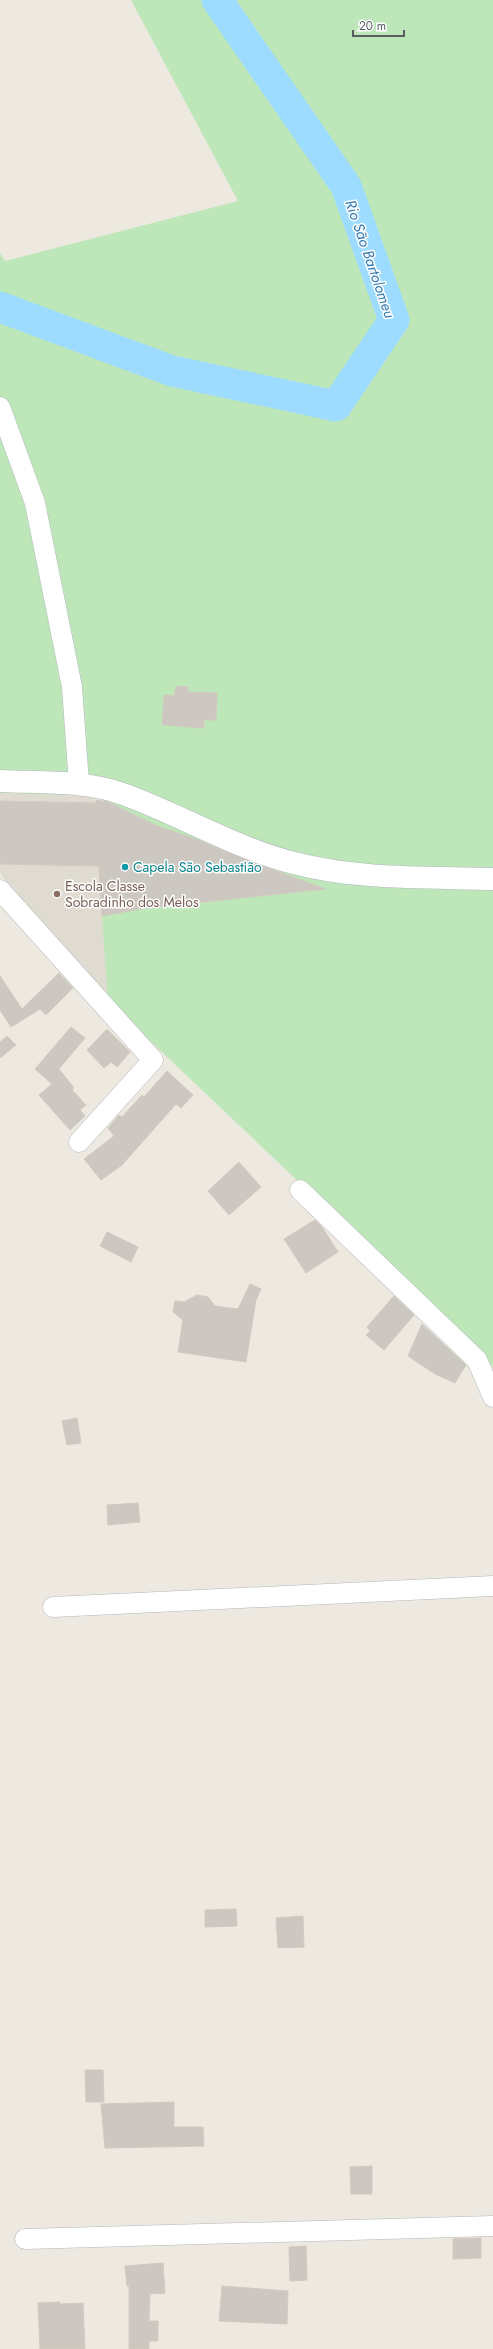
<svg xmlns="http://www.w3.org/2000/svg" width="493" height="2349" font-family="Jost,sans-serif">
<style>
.education{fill:#dfdbd0}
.green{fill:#bde7b9}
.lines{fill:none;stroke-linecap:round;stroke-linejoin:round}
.river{stroke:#9edcff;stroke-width:31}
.building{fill:#cdc7c1;stroke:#d2cabe}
.minor-casing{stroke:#b3b7bc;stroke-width:21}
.tertiary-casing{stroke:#b3b7bc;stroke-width:23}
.minor{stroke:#fff;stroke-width:20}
.tertiary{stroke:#fff;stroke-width:22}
.culture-dot{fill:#0f9aa8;stroke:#fff;stroke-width:1.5}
.education-dot{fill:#8d6e63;stroke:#fff;stroke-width:1.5}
.labels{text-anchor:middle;stroke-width:3;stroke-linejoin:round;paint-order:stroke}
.culture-label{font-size:14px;fill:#0d838f;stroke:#fff;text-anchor:start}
.education-label{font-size:14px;fill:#785e54;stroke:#fff;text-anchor:start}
.water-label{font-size:15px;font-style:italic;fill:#3279af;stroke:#fff}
</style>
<rect width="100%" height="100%" fill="#ede9e0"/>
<!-- education -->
<path class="education" d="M0 793 95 796 108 1001 32 923 0 872Z"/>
<!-- green -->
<path class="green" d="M131 0H493V1366L108 1001 102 916 145 908 324 889 157 826 95 796 0 793V253L5 261 238 201Z"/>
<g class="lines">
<!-- river -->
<path class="river" d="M0 307 172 371 336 406 394 320 346 186 217 0"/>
</g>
<!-- building -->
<g class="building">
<path d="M176 686 188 687V692L217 693 216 720H204V728L162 725 164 695 174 696Z"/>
<path d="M96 800 108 802 155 825 198 840 246 860 326 889 146 908 102 916 99 866 0 864V801L96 803Z"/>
<path d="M59 973 73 988 46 1015 40 1009 11 1027 0 1010V976L22 1009Z"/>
<path d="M71 1027 85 1038 59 1069 74 1088 72 1090 86 1105 80 1110 85 1116 70 1130 39 1095 52 1084 35 1069Z"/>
<path d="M107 1029 130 1052 117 1067 111 1062 104 1068 87 1050Z"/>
<path d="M7 1036 16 1045 0 1058V1042Z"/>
<path d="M167 1071 193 1095 181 1108 176 1104 122 1165 101 1180 84 1159 114 1136 108 1128 119 1115 122 1117 142 1095 144 1097Z"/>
<path d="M239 1162 261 1187 229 1215 208 1191Z"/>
<path d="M315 1220 322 1227 338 1252 306 1273 284 1239Z"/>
<path d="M107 1232 138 1247 131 1262 100 1246Z"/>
<path d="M250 1284 261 1289 256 1300 246 1362 178 1352 183 1320 173 1312 175 1301 184 1302 197 1295 208 1297 215 1306 238 1309Z"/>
<path d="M394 1296 414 1315 384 1350 366 1335 370 1331 367 1327Z"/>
<path d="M422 1324 466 1365 455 1383 435 1374 408 1356Z"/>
<path d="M77 1418 81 1443 67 1445 62 1421Z"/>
<path d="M138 1503 140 1522 108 1525 107 1505Z"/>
<path d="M236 1909 237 1926 205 1927V1910Z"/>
<path d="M303 1916 304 1947 278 1948 276 1918Z"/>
<path d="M85 2070H103L104 2102H86Z"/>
<path d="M174 2102V2127H203L204 2146 105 2148 101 2104Z"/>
<path d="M372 2166V2194H351L350 2167Z"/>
<path d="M481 2238V2258L453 2259V2239Z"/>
<path d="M306 2246 307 2280 290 2281 289 2247Z"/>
<path d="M163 2263 165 2293 150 2294 149 2321H158V2341H149V2349H129V2286H127L125 2266Z"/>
<path d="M222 2286 288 2291 287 2324 219 2321Z"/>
<path d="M60 2302V2304L83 2303 85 2349H40L38 2303Z"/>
</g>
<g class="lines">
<defs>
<g id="minor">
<path d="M0 407 35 503 72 687 79 784"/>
<path d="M0 890 153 1060 79 1142"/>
<path d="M300 1190 477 1360 493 1397"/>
<path d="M53 1607 493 1586"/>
<path d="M25 2239 493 2226"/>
</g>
<path id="tertiary" d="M0 781C41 783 84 780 123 794 181 815 235 848 294 863 359 880 427 877 493 879"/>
</defs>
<!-- minor casing -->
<use href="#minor" class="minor-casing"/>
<!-- tertiary casing -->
<use href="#tertiary" class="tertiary-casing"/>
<!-- minor -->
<use href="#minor" class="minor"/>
<!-- tertiary -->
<use href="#tertiary" class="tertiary"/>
</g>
<!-- markers -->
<circle class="culture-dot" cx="125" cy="867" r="4"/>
<circle class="education-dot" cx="57" cy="894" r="4"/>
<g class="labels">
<!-- culture labels -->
<g class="culture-label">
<text x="133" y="872">Capela São Sebastião</text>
</g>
<!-- education labels -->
<g class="education-label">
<text x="65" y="891">Escola Classe<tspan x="65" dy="16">Sobradinho dos Melos</tspan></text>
</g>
<!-- water labels -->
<g class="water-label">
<text transform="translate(370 259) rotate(71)" y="5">Rio São Bartolomeu</text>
</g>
</g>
<!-- scale -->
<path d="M353 30v6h51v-6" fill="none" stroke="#595e62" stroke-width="2"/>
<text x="359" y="30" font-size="12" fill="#595e62" stroke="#ffffff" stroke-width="3" paint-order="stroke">20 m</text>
</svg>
